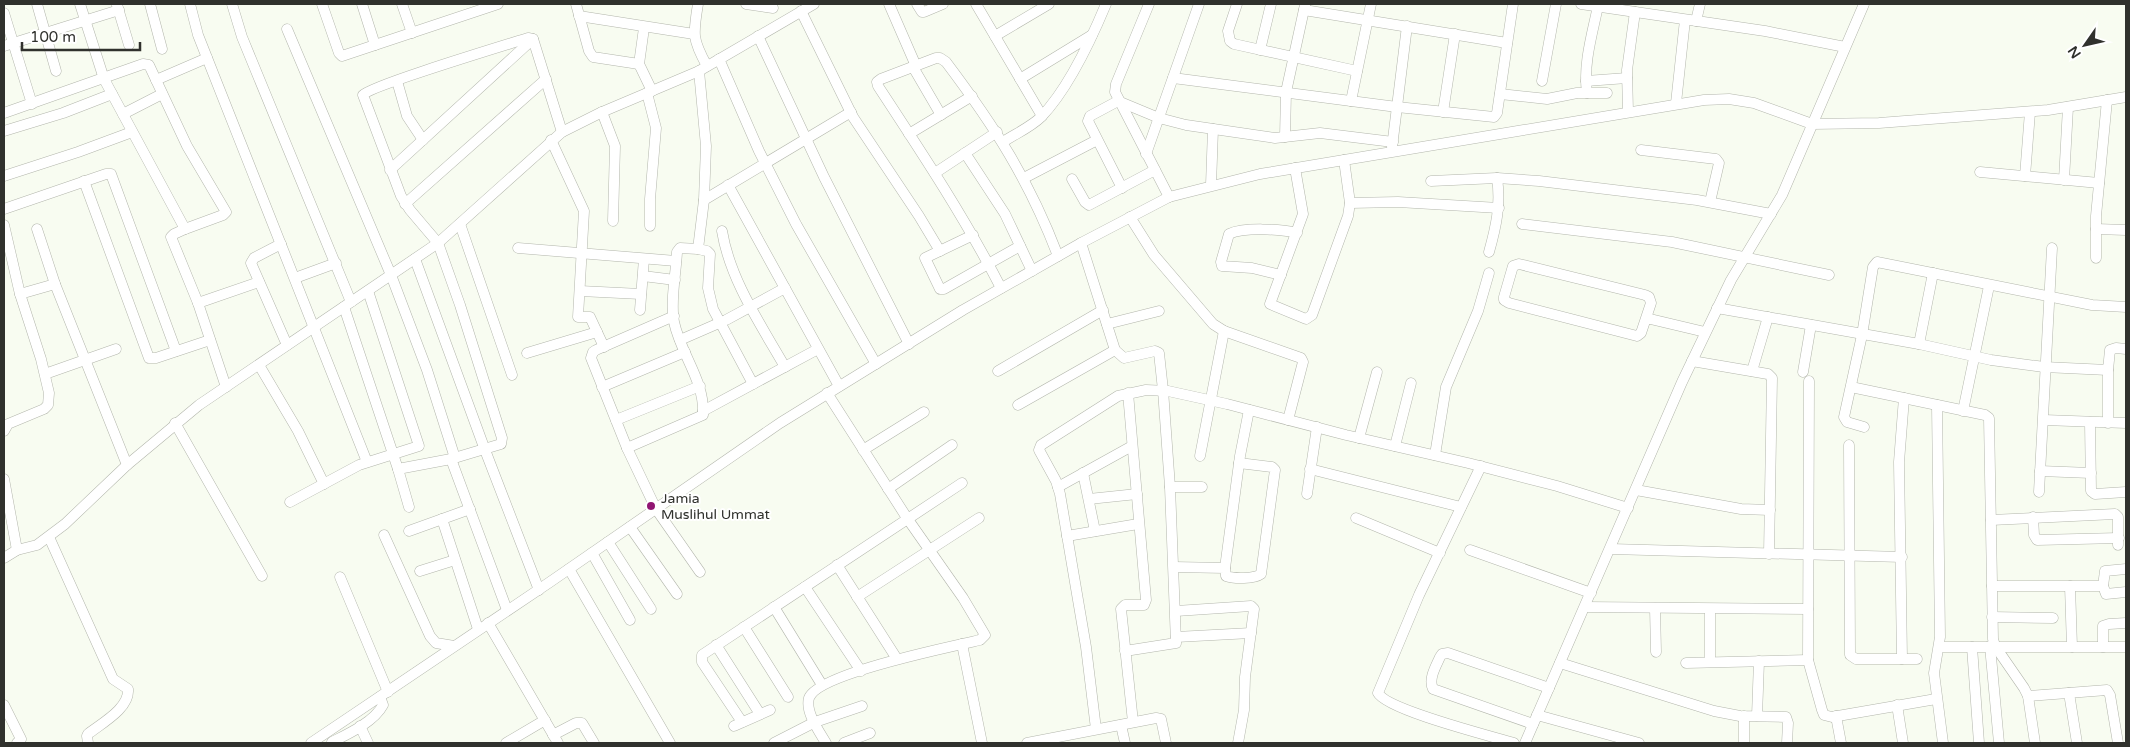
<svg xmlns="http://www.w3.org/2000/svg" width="2130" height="747" font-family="'Varela Round',sans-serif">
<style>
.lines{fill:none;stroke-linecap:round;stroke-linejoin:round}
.minor-casing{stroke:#b3b6ac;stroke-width:11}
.minor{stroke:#fff;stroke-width:10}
.poi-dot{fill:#911573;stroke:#fff;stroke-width:2}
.labels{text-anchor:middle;stroke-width:4;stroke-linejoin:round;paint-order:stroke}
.poi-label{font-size:14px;fill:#30312d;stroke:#fff;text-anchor:start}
</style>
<rect width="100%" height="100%" fill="#f8fcf1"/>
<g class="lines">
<defs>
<g id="minor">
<path d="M37 4 56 71"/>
<path d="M80 4 104 79 185 229 174 234 171 237 198 303 226 387"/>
<path d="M150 4 162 49"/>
<path d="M190 4 198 35 367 462"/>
<path d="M232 4 242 37 351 302"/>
<path d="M322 4 339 53 342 56 498 4"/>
<path d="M362 4 375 45"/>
<path d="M402 4 412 33"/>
<path d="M576 4 589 51 593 57 639 64"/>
<path d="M698 4C693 34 692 39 707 66"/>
<path d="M746 4 773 8"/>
<path d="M889 4 916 66"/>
<path d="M917 4 922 12H924L943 4"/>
<path d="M976 4 1042 116"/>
<path d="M1149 4 1116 84 1115 92 1169 197"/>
<path d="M1237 4 1228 31 1230 41 1234 44 1357 71"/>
<path d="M1581 4 1765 31 1845 47"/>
<path d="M117 5 129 45"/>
<path d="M1304 10 1507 43"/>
<path d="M801 11 853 117 919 216 940 251"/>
<path d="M4 13 32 104"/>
<path d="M579 16 694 34"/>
<path d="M1696 21 1700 4"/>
<path d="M644 28 639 64 652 91"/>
<path d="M287 29 391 275 427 370 455 458"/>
<path d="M758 36 824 177 909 344"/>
<path d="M995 36 1049 4"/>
<path d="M4 46 119 10"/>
<path d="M1260 50 1271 4"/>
<path d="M719 59 759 151 796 224 876 364"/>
<path d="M913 67 941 115"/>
<path d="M1173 78 1397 107 1494 117 1497 113 1513 4"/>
<path d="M1020 79 1092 35"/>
<path d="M156 80 207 58"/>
<path d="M397 81 407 116 423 140"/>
<path d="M1542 81 1556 4"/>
<path d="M1586 81 1627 78"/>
<path d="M647 93 656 128 650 199V226"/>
<path d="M1587 93C1583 64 1592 35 1598 6"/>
<path d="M1500 94 1547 99 1577 93H1607"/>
<path d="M1351 101 1371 4"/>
<path d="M1676 103 1685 20"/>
<path d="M602 112 615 146 613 221"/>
<path d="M1443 112 1455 34"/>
<path d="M1628 112 1627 70 1635 12"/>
<path d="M4 113 143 64 149 65 187 146 226 212 223 215 185 229"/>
<path d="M123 114 162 94"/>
<path d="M4 131 63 113 112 94"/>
<path d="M909 134 972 96"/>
<path d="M1285 137 1286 92 1305 5"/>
<path d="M551 140 584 211 578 317H590L604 347"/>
<path d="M1003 142C1015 134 1031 127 1041 117 1069 88 1091 40 1106 4"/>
<path d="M1392 147 1407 26"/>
<path d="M1641 150 1716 159 1719 163 1710 202"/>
<path d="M965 153 1005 214 1032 271"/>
<path d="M1146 154 1199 4"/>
<path d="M1295 168 1303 214 1270 304 1306 319 1312 315 1348 216 1350 203 1344 160"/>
<path d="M390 170 533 39 562 132"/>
<path d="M1980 172 2099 183"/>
<path d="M935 173 997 132"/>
<path d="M4 176 78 152 132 132"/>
<path d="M2025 176 2030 112"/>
<path d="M1024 178 1097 140"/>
<path d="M1072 179 1085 202 1089 205 1155 170"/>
<path d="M2064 180 2068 107"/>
<path d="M84 181 149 358H156L210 340"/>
<path d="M1431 181 1497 178 1539 181 1697 200 1771 214"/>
<path d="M728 185 839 386"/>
<path d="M1211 185 1213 129"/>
<path d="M1122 188 1088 121 1090 116 1118 101 1159 118 1186 125 1275 138 1320 133 1393 142"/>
<path d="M704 200 851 112"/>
<path d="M1350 203 1398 202 1499 208"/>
<path d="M405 204 546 79"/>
<path d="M4 209 106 174H111L176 351"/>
<path d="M1130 217 1154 255 1213 324 1224 331 1301 358 1303 362 1288 420"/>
<path d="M460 224 512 375"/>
<path d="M1522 224 1672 242 1829 275"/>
<path d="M4 225 20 294 41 359 49 393 48 405 44 409 8 424 4 431"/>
<path d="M37 229 55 284"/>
<path d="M2096 229 2126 230"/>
<path d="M722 231C730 280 761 325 785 367"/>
<path d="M973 235 925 258 940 289H944L1020 246"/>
<path d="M1081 243 1115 350 1124 358 1155 351 1159 353 1163 390 1170 487 1176 643 1125 651"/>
<path d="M281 244 254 258 251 263 287 345"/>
<path d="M518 248 676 261"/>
<path d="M698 249 707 251 710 254 708 288 713 309 753 384"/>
<path d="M1489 252C1496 227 1501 205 1497 178"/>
<path d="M2096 258V216L2107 100"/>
<path d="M415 259 485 450 539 590"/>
<path d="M1281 275 1252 268 1222 266 1221 262 1229 234C1244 227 1281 229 1297 233"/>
<path d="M643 276 675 280"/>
<path d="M295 278 336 263"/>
<path d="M1001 288C965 218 922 153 878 86L877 82 881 79 936 58H940L946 62C995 127 1029 180 1058 256"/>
<path d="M580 291 641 294"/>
<path d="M20 294 55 284 127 465"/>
<path d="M198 303 259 282"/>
<path d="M344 307 398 469 451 459 501 444 502 438 460 305 438 243 410 210 401 196 363 95C370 86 506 45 528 38L533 39"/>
<path d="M1717 308 1919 344 1991 360 2044 367 2108 370 2110 350 2116 348 2126 349"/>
<path d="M640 310 644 259"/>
<path d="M674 316 596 350 593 352 591 358 627 448 656 509 700 572"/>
<path d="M1646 318 1641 333 1637 336 1509 303 1504 300V297L1513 266 1519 264 1645 295 1649 297 1651 303 1646 318 1705 332"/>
<path d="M1107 324 1159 311"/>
<path d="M680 340 726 320 785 288"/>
<path d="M1919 344 1933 273"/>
<path d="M527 353 597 332"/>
<path d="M1692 361 1768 374 1772 378 1769 554"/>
<path d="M259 365 298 431 324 484"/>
<path d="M2108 370V423"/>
<path d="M998 371 1103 310"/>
<path d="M1752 371 1768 317"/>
<path d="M1803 372 1811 325"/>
<path d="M45 374 116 349"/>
<path d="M1809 381 1808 660 1822 710 1824 715 1832 717 1936 699"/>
<path d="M602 387 685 352"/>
<path d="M1851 387 1985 415 1989 418 1993 639 1995 646 2024 688 2028 696 2035 743"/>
<path d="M1128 393 1146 600 1144 605H1125L1121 609 1133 722"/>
<path d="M1018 405 1115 350"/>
<path d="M1937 405 1940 637 1934 673 1943 743"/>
<path d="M703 411 818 349"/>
<path d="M1963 411 1989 286"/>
<path d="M616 420 700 386"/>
<path d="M2044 420 2126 423"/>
<path d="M2090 422 2091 491 2095 494 2126 492"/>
<path d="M175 423 262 576"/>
<path d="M1864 427 1847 422 1844 417 1862 335 1873 267 1877 262 2092 305 2126 307"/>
<path d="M1359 438 1377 372"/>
<path d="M1849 445 1850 655 1856 659H1917"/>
<path d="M1395 446 1411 383"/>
<path d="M627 448 703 415C705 381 681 355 674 322 670 301 676 274 677 252L680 248 698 249 704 200 706 146 699 71"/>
<path d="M863 450 924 412"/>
<path d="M1435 455 1446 387 1478 311 1489 273"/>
<path d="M1200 456 1224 331"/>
<path d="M451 459 507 610"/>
<path d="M1481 466 1419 595 1378 693C1387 710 1491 736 1514 743"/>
<path d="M398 469 409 507"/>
<path d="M1310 469 1461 507"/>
<path d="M2040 471 2091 473"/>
<path d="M1083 473 1095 531"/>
<path d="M4 479 17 550"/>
<path d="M1058 487 1132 446"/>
<path d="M1170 487H1202"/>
<path d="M888 489 952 445"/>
<path d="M1636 490 1741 509 1770 510"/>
<path d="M2039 492 2052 248"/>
<path d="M1307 494 1317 427"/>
<path d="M1089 499 1137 494"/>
<path d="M290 502 359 465 419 446 368 291"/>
<path d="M2033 517 2034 535 2037 540 2119 538"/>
<path d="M1356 518 1440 553"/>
<path d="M442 519 478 629"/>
<path d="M1991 520 2115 514 2118 517V545"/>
<path d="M630 527 677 594"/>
<path d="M409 531 470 509"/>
<path d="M384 535 430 636 436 643 454 646"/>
<path d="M1067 536 1138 524"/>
<path d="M49 537 113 679 128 689C130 708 102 723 88 734L87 736 88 743"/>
<path d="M608 542 651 609"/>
<path d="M1611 549 1902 557"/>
<path d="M1470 550 1591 593"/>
<path d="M592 553 630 620"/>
<path d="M4 558 17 550 37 545 65 524 127 465 199 405 438 243 562 132 602 112 699 71 814 4"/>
<path d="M837 565 897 659"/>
<path d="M1174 567 1225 568 1226 576C1234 579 1254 579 1261 574L1275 470 1272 467 1239 463"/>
<path d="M1225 568 1240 456 1249 410"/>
<path d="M569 569 670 743"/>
<path d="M420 571 455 560"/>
<path d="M340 577 388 692"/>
<path d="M1992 586H2103L2105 571 2126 569"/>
<path d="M2070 586 2072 647"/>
<path d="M2103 586 2106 594 2126 592"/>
<path d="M805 587 861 671"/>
<path d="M857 597 979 518"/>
<path d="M774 607 822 685"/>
<path d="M1585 607 1808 609"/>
<path d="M1655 608 1656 652"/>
<path d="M1710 609V662"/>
<path d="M1176 611 1251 606 1254 609 1245 677 1244 710 1238 743"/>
<path d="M1992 617 2053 618"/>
<path d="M488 623 558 743"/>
<path d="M744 627 788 697"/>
<path d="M1176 637 1251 633"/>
<path d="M962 644 982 743"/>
<path d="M716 645 760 714"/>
<path d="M1990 646 1999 743"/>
<path d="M1939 647H2126"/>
<path d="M1972 647 1979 743"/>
<path d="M2103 647V626L2109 624 2126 623"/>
<path d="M1902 659 1899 462 1904 398"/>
<path d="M1560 663 1714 711 1740 716 1786 717 1788 723 1787 743"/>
<path d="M1686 663 1808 660"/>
<path d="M2069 693 2077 743"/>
<path d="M2028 696 2107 690 2110 695 2118 743"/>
<path d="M4 705 21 739 17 743"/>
<path d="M1897 705 1903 743"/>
<path d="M1537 715 1639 743"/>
<path d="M1757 716 1759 661"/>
<path d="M1836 716 1841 743"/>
<path d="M742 722 702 662V655L962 483"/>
<path d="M1533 724 1433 689C1428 679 1436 666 1440 657L1442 654 1448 653 1549 688"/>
<path d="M1121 725 1125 743"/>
<path d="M360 726 368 743"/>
<path d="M734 726 770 710"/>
<path d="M1096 729 1086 647 1060 494 1056 481 1039 450 1041 445 1118 396 1146 390 1168 391 1227 404 1346 435 1468 463 1557 486 1628 508"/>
<path d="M553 735 576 723H582L594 743"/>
<path d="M332 742C348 734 374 722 383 705L380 697"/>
<path d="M311 743 550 582 780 423 963 310 1081 243 1169 197 1260 174 1704 100 1729 99 1754 103 1812 124 1879 123 2048 110 2126 97"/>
<path d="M506 743 545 720"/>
<path d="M774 743 815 722 862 706"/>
<path d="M826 743C819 731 805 712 809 698 817 674 953 646 980 640L985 635 963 598 907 518 827 393"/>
<path d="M844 743 870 733"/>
<path d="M1027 743 1156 718 1161 719 1166 743"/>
<path d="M1525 743 1682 382 1731 280 1782 195 1864 4"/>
<path d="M1744 743V716"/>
</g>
</defs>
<!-- minor casing -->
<use href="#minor" class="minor-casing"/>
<!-- minor -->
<use href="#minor" class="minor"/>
</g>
<!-- markers -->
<circle class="poi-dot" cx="651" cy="506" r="5"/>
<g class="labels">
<!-- poi labels -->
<g class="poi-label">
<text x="661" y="503">Jamia<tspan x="661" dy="16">Muslihul Ummat</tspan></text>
</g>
</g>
<!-- border -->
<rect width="2130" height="747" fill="none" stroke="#30312d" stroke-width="10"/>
<!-- north arrow -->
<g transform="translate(2085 45) rotate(236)" stroke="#ffffff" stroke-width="4" paint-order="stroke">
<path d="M0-4L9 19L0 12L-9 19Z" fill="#30312d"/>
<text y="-8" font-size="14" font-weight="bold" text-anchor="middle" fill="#30312d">N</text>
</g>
<!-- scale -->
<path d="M22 42v8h118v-8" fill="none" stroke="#30312d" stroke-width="2.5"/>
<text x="30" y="42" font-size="15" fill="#30312d" stroke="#ffffff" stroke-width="4" paint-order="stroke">100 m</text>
</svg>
